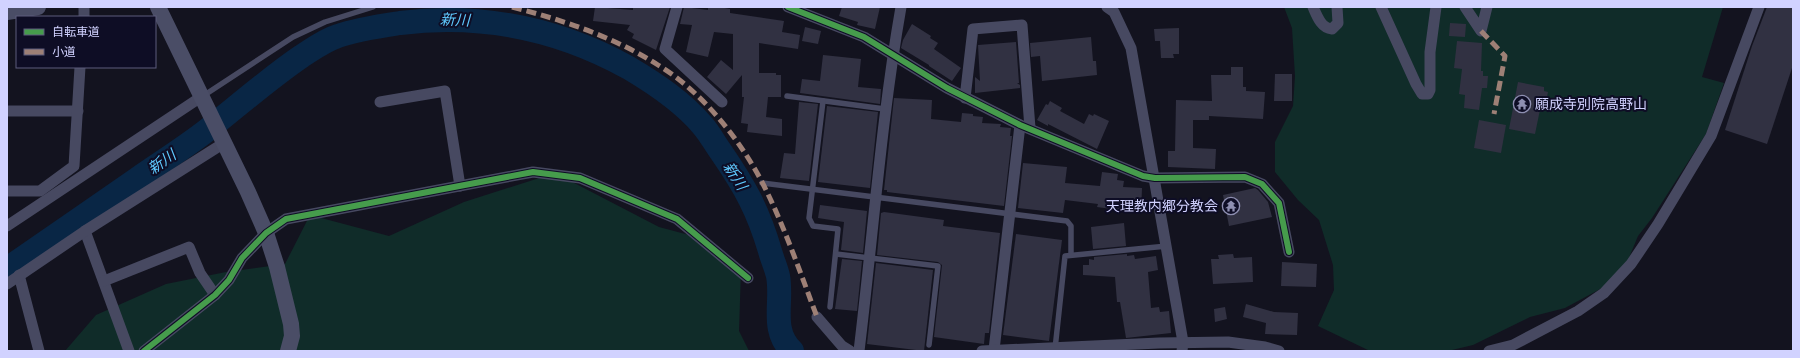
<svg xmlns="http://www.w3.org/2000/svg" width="1800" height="358" font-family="Lato,'Noto Sans JP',sans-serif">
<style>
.green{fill:#102c29}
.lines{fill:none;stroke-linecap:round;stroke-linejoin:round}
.river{stroke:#092645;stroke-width:24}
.building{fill:#313142}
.lane{stroke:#474961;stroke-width:5.5}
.street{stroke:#474961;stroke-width:11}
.secondary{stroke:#4a4d66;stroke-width:16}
.quiet{stroke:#9e8076;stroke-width:5;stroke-dasharray:10 5;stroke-linecap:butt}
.cycleway-casing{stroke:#0e0d25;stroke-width:8}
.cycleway{stroke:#469c4c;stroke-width:6}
.labels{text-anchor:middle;stroke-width:4;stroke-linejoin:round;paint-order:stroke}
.poi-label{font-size:14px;fill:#d1d2ff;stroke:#0e0d25;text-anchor:start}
.water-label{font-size:15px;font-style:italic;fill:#5fcaff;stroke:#0e0d25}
</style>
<rect width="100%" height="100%" fill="#13131f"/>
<!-- green -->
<g class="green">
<path d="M1284 7H1723L1702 77 1724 83 1706 134 1652 218 1638 236 1628 260 1604 287 1565 308 1530 317 1473 345 1452 350 1370 351 1318 326 1334 290 1333 265 1319 220 1298 200 1275 172V142L1293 106 1295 76 1292 28Z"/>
<path d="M555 173 659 227 704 239 741 270 739 331 749 351H65L96 315 166 284 226 272 285 264 310 215 389 236 464 202Z"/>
</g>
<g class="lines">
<!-- river -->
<path class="river" d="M7 269C50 239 94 209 137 179 160 163 184 148 206 131 238 106 268 79 302 56 313 49 325 40 338 36 358 29 380 26 400 23 482 13 557 28 629 68 656 84 683 102 703 126 710 134 715 144 721 152 745 187 758 210 770 251 772 259 776 267 778 276 783 302 770 330 792 351"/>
</g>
<!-- building -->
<g class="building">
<path d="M595 7 633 10V7H670L656 50 632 38 634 34 627 30 630 25 593 21Z"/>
<path d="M684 7 708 10V7H719L730 9V13L784 21 782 32 800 35 798 49 759 43V73H776V75H781V97H768L766 117 782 119V136L747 132 748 124 741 123 744 97H742V75L726 94 707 77 721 60 733 70V34L714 32 708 57 686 52 692 25 680 24Z"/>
<path d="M842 7H880L875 29 857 25 858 22 839 16Z"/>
<path d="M1767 7H1793V65L1767 144 1725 130 1752 46Z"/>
<path d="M1450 23 1466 24 1465 37 1449 36Z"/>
<path d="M912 24 931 36 930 38 938 43 934 49 961 68 952 81 929 66V65L901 48 903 40Z"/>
<path d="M805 27 821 31 818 44 802 41Z"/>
<path d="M1179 28V54H1173L1174 58H1161L1160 41H1155L1154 29Z"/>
<path d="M1091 37 1093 61H1096L1097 75 1042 81 1040 56 1031 57 1030 43Z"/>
<path d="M1457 41 1482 43 1481 71H1483V76H1488L1487 88H1482L1479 110 1464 108 1465 95 1459 94 1462 69 1454 68Z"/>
<path d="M1016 42 1019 83H1017L1020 85V88L975 93V77L980 81 978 45Z"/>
<path d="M823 55 861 59 858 87 881 89 880 104 800 93 802 79 820 81Z"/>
<path d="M1231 67H1243V87H1246V91L1265 92 1263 119 1209 116V120H1193V148L1216 149 1215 169 1168 167V151H1175L1176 100 1212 101 1211 75H1231Z"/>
<path d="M1275 74H1292V101H1274Z"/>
<path d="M1518 82 1544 87V91L1548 92 1545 106 1541 105 1535 134 1509 129Z"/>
<path d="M894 98 932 100 931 119 961 122 962 113 973 114V116L983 117 982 123 1001 124 1000 127 1011 128 1010 136H1012L1004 206 887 192V190H884Z"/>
<path d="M1050 101 1062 108 1060 111 1084 124 1089 114 1093 116 1094 114 1109 121 1097 149 1048 124V126L1037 120 1046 104 1048 105Z"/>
<path d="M799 102 818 104 809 181 780 178 784 153 795 154Z"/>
<path d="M827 106 878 112 870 188 818 182Z"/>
<path d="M1479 120 1506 125 1501 153 1474 148Z"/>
<path d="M1023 163 1067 167 1065 183 1100 186 1102 172 1118 174 1117 180 1124 181 1123 187 1142 188 1141 213 1097 207 1098 204 1065 200 1063 213 1018 208Z"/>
<path d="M1255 188 1258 190 1268 202 1272 217 1229 226 1223 195Z"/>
<path d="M820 205 867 211 863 253 841 250 844 222 818 218Z"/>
<path d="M884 212 944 220 943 226 1000 233 989 333H985L984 344 934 337 942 265 938 262 877 255 881 213Z"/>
<path d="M1124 223 1126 246 1093 249 1091 227Z"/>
<path d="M1016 234 1062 240 1049 341 1003 335Z"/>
<path d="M1127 254V256L1134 255 1135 259 1156 256 1158 270 1148 272 1151 308 1159 307 1160 312 1169 311 1171 333 1126 338 1120 302H1117L1115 277 1083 275V265H1089V259L1094 260V257Z"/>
<path d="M1233 254 1234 258 1252 257 1253 282 1213 284 1211 259H1219L1218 255Z"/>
<path d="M842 259 862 261 857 311 835 309Z"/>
<path d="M1282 262 1317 264 1316 287 1281 286Z"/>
<path d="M876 263 933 270 924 351 867 344Z"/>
<path d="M1246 304 1274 312 1298 313 1297 335 1265 334 1266 323 1243 317Z"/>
<path d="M1225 307 1227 319 1215 322 1214 309Z"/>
</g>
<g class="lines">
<!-- lane -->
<g class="lane">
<path d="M203 96 293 37 325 22 373 7"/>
<path d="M787 96 885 109"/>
<path d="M823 101 809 218 813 226 838 229 830 307"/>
<path d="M762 183 1067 221 1071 226V255"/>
<path d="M836 254 938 266 929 345"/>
<path d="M1055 349 1065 256 1167 246"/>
</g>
<!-- street -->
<g class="street">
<path d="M677 7 665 49 722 102"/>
<path d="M788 7 864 37 947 88 1020 125 1143 176 1155 178 1245 177 1262 184 1279 203 1289 252"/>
<path d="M1107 7 1114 12 1131 48 1183 342 1182 351"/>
<path d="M1313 7C1317 16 1321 28 1332 29L1338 23 1337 7"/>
<path d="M1381 7 1416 84 1422 94H1428L1430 90V52L1436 7"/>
<path d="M1465 7 1481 31 1487 7"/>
<path d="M84 17V7"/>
<path d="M965 98 973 29 1022 25 1030 128"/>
<path d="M380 102 445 91 460 186"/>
<path d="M7 111H78"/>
<path d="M7 191H40L74 166 80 67"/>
<path d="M7 226 201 97"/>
<path d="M85 231 129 351"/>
<path d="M19 275 39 351"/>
<path d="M104 281 189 247 200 273 215 295"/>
<path d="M7 284 85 231 224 143"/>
<path d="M817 317 842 346 850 351"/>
<path d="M994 350 1020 125"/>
<path d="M144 351 215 295 229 280 242 258 266 233 286 219 533 172 580 178 677 219 748 278"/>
<path d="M859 351C873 236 881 121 901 7"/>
<path d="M982 351 1159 343 1228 342 1265 347 1279 351"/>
<path d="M1489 351 1513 345 1578 311 1604 293 1631 264 1658 224 1711 136 1759 7"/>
</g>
<!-- secondary -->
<g class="secondary">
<path d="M158 7 248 192 266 233 277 267 291 324 292 336 288 351"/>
<path d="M7 12 38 7"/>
</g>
<!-- quiet -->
<g class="quiet">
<path d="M512 7C563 20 614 37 658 65 701 91 739 138 762 182 784 225 800 272 817 317"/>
<path d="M1481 31 1505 56 1494 114"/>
</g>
<defs>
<g id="cycleway">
<path d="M788 7 864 37 947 88 1020 125 1143 176 1155 178 1245 177 1262 184 1279 203 1289 252"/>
<path d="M144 351 215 295 229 280 242 258 266 233 286 219 533 172 580 178 677 219 748 278"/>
</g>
</defs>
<!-- cycleway casing -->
<use href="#cycleway" class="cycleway-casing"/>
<!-- cycleway -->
<use href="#cycleway" class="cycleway"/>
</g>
<!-- icons -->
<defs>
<symbol id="temple-ring" viewBox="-11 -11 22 22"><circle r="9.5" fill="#0e0d25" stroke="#8e8fb1" stroke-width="1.5"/><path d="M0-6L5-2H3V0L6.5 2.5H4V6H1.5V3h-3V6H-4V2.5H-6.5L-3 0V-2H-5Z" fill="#8e8fb1"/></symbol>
</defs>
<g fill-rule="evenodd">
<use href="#temple-ring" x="1512" y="94" width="20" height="20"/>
<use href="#temple-ring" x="1221" y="196" width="20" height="20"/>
</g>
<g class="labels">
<!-- poi labels -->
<g class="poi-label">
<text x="1535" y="109">願成寺別院高野山</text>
<text x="1218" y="211" text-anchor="end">天理教内郷分教会</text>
</g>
<!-- water labels -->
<g class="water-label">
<text transform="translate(455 20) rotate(2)" y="5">新川</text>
<text transform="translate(162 162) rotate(-35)" y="5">新川</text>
<text transform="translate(735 176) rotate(57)" y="5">新川</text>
</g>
</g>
<!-- border -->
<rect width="1800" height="358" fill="none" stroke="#d1d2ff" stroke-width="16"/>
<!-- legend -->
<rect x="16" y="16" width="140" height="52" fill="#0e0d25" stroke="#5c5c7c"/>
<rect x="24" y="29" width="20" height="6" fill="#469c4c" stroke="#5c5c7c"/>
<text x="52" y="36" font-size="12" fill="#d1d2ff">自転車道</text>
<rect x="24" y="49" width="20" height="6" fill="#9e8076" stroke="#5c5c7c"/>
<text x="52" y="56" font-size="12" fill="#d1d2ff">小道</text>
</svg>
